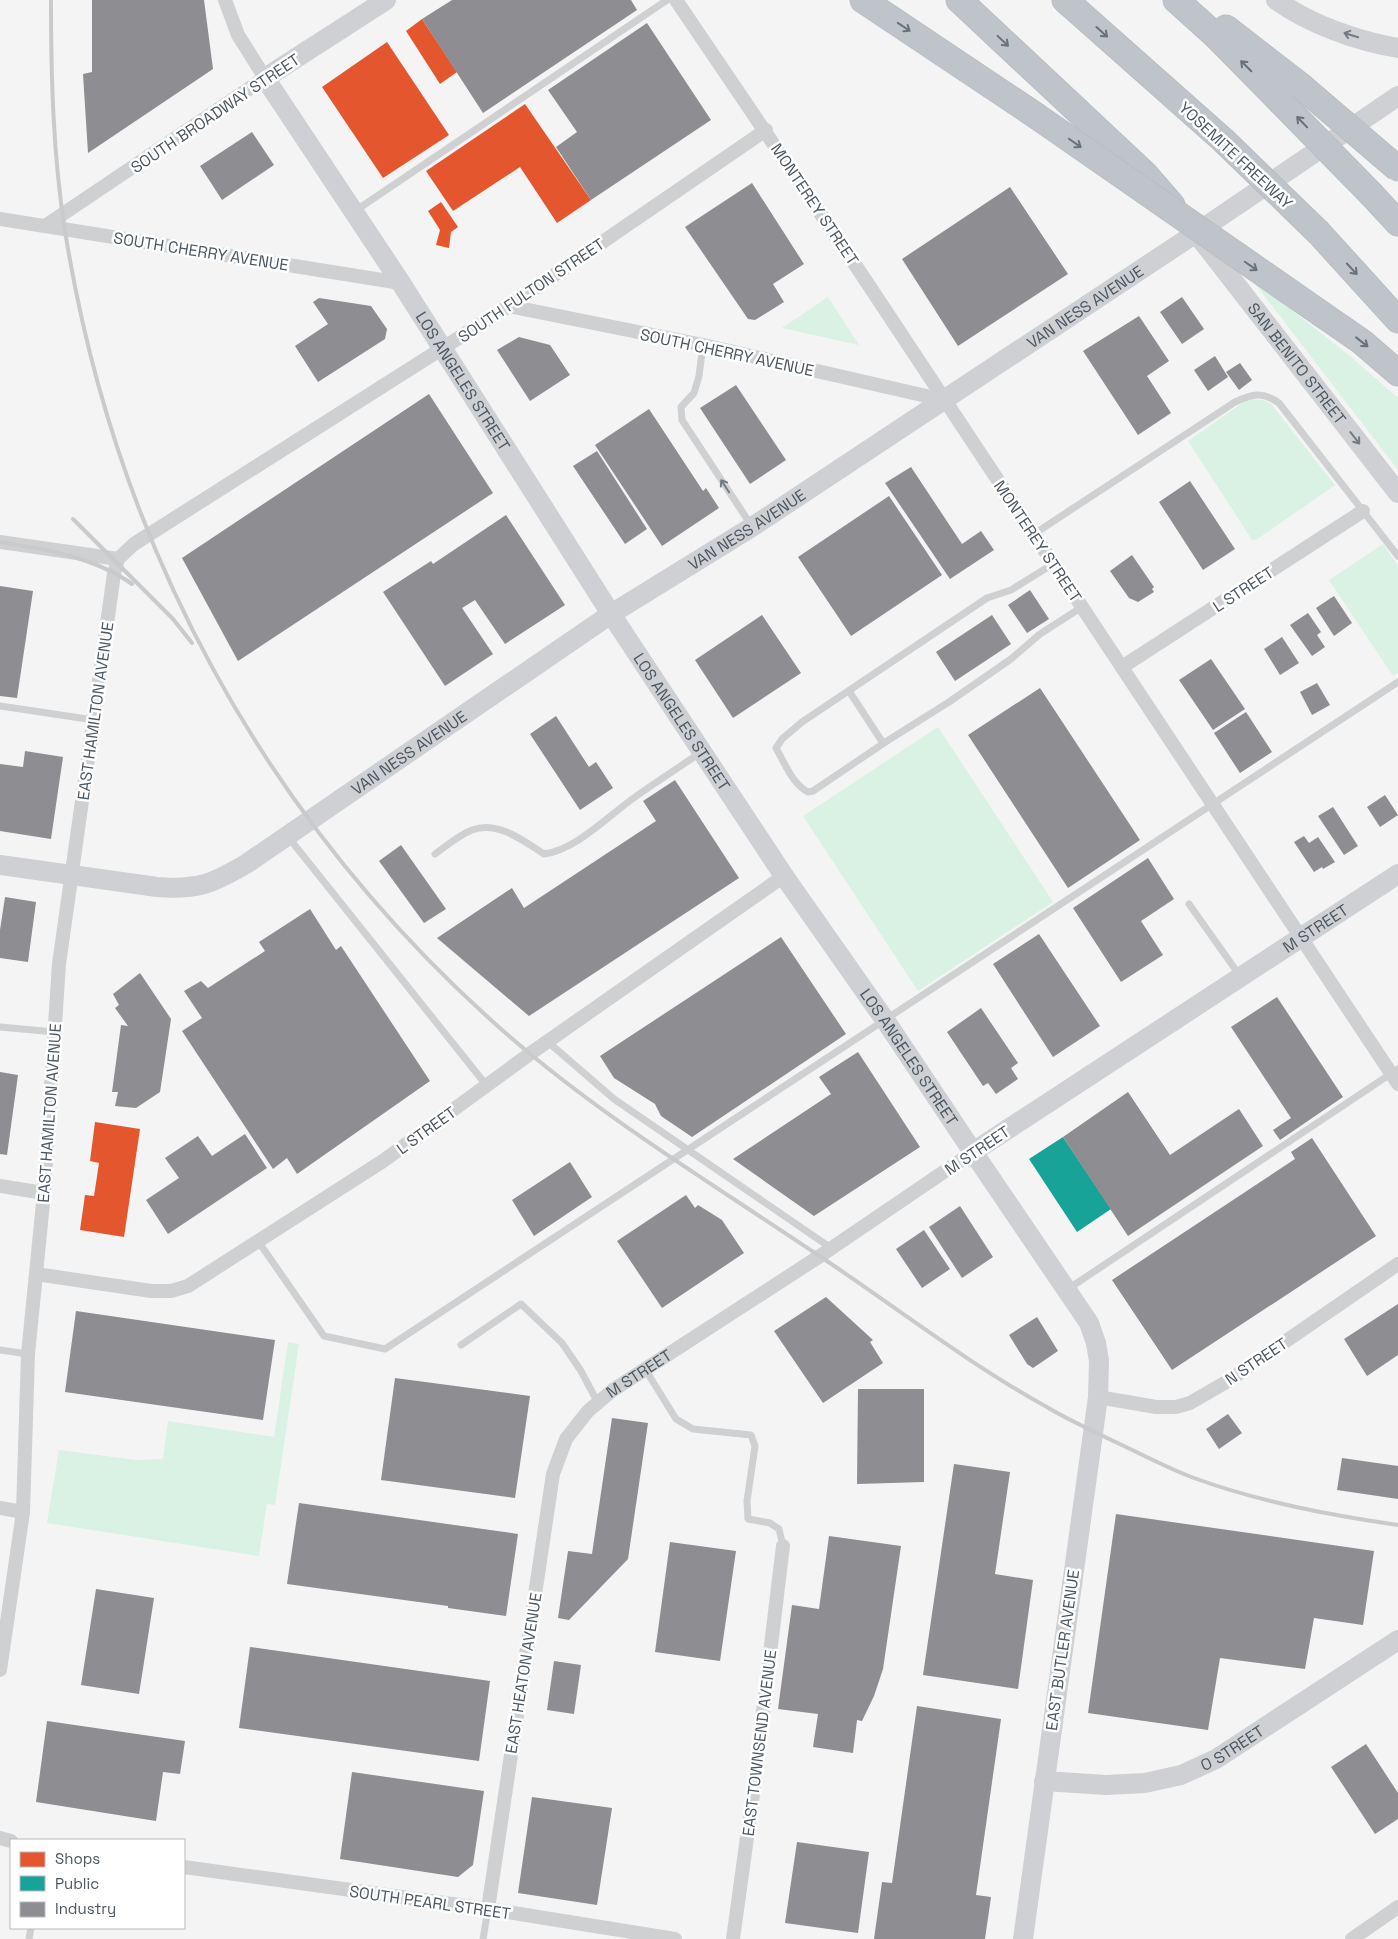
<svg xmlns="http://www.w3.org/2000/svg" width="1398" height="1939" font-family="'Space Grotesk',sans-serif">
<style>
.green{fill:#d9f2e3}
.shops{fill:#e4572e}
.public{fill:#17a398}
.industry{fill:#8d8d92}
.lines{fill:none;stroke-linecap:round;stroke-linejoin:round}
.highway-casing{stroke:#b9bec3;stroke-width:27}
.lane{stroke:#ced0d2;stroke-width:7}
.street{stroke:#ced0d2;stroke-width:14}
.secondary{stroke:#ced0d4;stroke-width:20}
.highway{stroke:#bec4c9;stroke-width:25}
.rail{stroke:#c9cacc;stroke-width:4}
.highway-bridge-casing{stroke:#b9bec3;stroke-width:27;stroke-linecap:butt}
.highway-bridge{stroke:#bec4c9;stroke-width:25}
.oneway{stroke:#67727b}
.oneway2{stroke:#727b84}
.oneway3{stroke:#727b83}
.labels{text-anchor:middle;stroke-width:5;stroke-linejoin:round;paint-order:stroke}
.street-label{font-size:16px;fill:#4a5661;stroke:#fff}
</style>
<rect width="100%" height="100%" fill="#f4f4f4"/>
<!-- green -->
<g class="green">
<path d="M1249 276 1350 356 1398 398V470Z"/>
<path d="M828 297 859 345 782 328Z"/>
<path d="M1248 399 1263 400 1271 404 1335 485 1256 540H1252L1188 441Z"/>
<path d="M1383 544 1398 566V673L1393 676 1329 580Z"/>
<path d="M938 727 1053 902 918 991 803 816Z"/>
<path d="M288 1342 299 1344 275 1505 267 1504 259 1556 47 1523 59 1450 136 1460 163 1459 168 1421 274 1437Z"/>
</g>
<!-- shops -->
<g class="shops">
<path d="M422 19 457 72 440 84 406 31Z"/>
<path d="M387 42 449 135 383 178 322 87Z"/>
<path d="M525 104 591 200 557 223 520 167 453 211 426 171Z"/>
<path d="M441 202 458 227 451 232 449 248 436 245 440 230 428 211Z"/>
<path d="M95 1122 140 1129 124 1237 80 1230 85 1195 94 1196 99 1163 90 1161Z"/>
</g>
<!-- public -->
<path class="public" d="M1063 1137 1111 1209 1077 1232 1029 1159Z"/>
<!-- industry -->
<g class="industry">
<path d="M92 0H204L213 69 88 153 83 74 92 72Z"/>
<path d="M452 0H631L637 10 483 113 422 19Z"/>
<path d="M647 23 711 120 591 200 556 147 577 132 548 90Z"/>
<path d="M252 132 274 165 222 200 200 166Z"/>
<path d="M752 183 804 264 773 284 784 302 755 320 748 319 685 227Z"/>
<path d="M1010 187 1068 274 958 346 902 259Z"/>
<path d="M1182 297 1204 329 1182 344 1160 312Z"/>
<path d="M319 298 371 306 387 329 385 339 318 382 295 346 328 324 313 302Z"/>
<path d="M1139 316 1169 361 1147 376 1171 413 1138 435 1083 351Z"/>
<path d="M519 337 550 345 570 375 530 401 497 350Z"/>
<path d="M1215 356 1228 377 1208 391 1194 370Z"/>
<path d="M1240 363 1252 380 1239 390 1226 372Z"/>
<path d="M736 385 786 460 750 484 700 408Z"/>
<path d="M429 394 493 493 238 661 182 558Z"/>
<path d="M649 409 703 491 706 488 719 508 662 546 595 445Z"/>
<path d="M597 451 647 529 625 544 573 466Z"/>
<path d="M911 467 962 544 981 531 994 550 950 579 885 483Z"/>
<path d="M1190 481 1235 549 1203 570 1159 502Z"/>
<path d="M889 496 942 575 851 636 798 557Z"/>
<path d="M506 515 565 605 505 644 475 600 462 608 493 654 445 686 383 592 431 561 433 564Z"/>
<path d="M1132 555 1154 587 1152 589 1154 592 1138 602 1129 598 1110 571Z"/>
<path d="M0 586 33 591 17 698 0 696Z"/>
<path d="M1030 590 1049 619 1027 633 1008 605Z"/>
<path d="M1334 596 1352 623 1334 636 1316 608Z"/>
<path d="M1308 613 1321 632 1317 635 1325 647 1312 656 1290 625Z"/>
<path d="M762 615 801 673 733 718 695 660Z"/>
<path d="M992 615 1011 644 955 681 936 652Z"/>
<path d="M1282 637 1299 663 1280 675 1264 649Z"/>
<path d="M1211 659 1245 709 1213 730 1179 680Z"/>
<path d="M1317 683 1330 705 1312 715 1300 692Z"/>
<path d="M1040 688 1140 840 1068 888 968 735Z"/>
<path d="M1246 712 1272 752 1240 773 1214 733Z"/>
<path d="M556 716 589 767 596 762 613 788 580 810 530 734Z"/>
<path d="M25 751 63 757 51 839 0 831V764L23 767Z"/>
<path d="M675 780 739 878 529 1016 437 938 512 888 524 908 656 821 643 801Z"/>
<path d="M1385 795 1398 815 1380 827 1367 807Z"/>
<path d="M1333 807 1358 846 1344 855 1318 816Z"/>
<path d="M1304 836 1309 843 1318 837 1335 862 1323 869 1322 867 1314 872 1294 842Z"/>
<path d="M401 845 446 909 424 923 379 861Z"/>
<path d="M1148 858 1174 899 1141 921 1163 955 1121 982 1073 908Z"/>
<path d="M5 897 36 902 28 962 0 958V930Z"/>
<path d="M310 909 336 950 341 946 430 1081 297 1174 287 1158 273 1169 182 1031 202 1018 184 991 201 981 208 988 265 951 259 942Z"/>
<path d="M1039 934 1100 1026 1053 1057 993 964Z"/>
<path d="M781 937 846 1034 692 1137 661 1116 655 1104 614 1078 600 1056Z"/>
<path d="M140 973 171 1019 160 1092 136 1108 115 1106 118 1092H112L121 1025 128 1026 115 1008 119 1005 113 994Z"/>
<path d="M1277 997 1343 1097 1280 1140 1273 1130 1291 1118 1231 1027Z"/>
<path d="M981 1008 1018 1063 1011 1068 1018 1079 996 1094 988 1083 983 1086 947 1032Z"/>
<path d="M858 1052 920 1147 814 1216 733 1159 831 1094 819 1077Z"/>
<path d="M0 1072 18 1075 7 1155 0 1154Z"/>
<path d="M1128 1092 1170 1155 1239 1109 1263 1146 1128 1236 1063 1137Z"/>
<path d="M245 1134 267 1168 168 1234 146 1200 179 1178 165 1158 198 1136 212 1156Z"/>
<path d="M1312 1138 1376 1236 1172 1370 1112 1280 1295 1159 1291 1152Z"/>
<path d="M570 1162 592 1197 534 1236 512 1200Z"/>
<path d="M686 1195 695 1208 698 1205 722 1220 744 1253 662 1308 617 1241Z"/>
<path d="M960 1206 993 1257 962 1278 929 1227Z"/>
<path d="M924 1230 950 1269 922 1288 896 1249Z"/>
<path d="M826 1297 873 1340 870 1342 883 1363 823 1403 774 1331Z"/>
<path d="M1398 1304V1355L1367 1376 1344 1339Z"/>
<path d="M76 1311 275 1340 263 1420 65 1392Z"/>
<path d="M1037 1317 1058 1351 1033 1368 1027 1364 1009 1335Z"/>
<path d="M395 1378 530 1396 515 1498 381 1480Z"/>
<path d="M858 1389H924V1482L857 1484Z"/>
<path d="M1228 1414 1242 1433 1219 1449 1206 1429Z"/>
<path d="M612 1418 648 1423 628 1559 569 1620 558 1618 568 1551 592 1554Z"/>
<path d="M1342 1458 1398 1466V1499L1337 1490Z"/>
<path d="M954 1464 1010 1472 995 1574 1033 1580 1018 1689 923 1675Z"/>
<path d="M299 1503 518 1534 506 1616 448 1608V1606L287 1584Z"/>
<path d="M1116 1514 1374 1551 1363 1625 1314 1618 1305 1669 1220 1658 1208 1730 1088 1713Z"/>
<path d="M829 1536 901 1546 883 1669 874 1696 862 1721 857 1720 853 1753 813 1747 818 1714 778 1709 792 1605 819 1609Z"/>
<path d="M670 1542 736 1551 720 1661 655 1652Z"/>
<path d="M96 1589 154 1598 139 1694 81 1685Z"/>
<path d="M250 1647 490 1681 479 1761 239 1728Z"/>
<path d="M554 1661 581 1665 574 1714 547 1710Z"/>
<path d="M917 1706 1001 1719 976 1895 991 1897 985 1939H874L882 1882 892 1883Z"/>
<path d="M47 1721 185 1741 180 1774 163 1772 156 1821 36 1802Z"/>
<path d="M1366 1744 1398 1793V1819L1375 1834 1331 1767Z"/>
<path d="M352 1772 484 1791 473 1865 458 1877 340 1859Z"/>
<path d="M532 1797 612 1808 597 1905 518 1893Z"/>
<path d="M797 1842 869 1852 858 1933 785 1923Z"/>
</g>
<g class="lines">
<defs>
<g id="highway">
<path d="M863 0 1035 115"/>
<path d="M959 0 1145 174 1172 205"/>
<path d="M1065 0 1223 140"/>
<path d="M1176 0 1217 37 1280 101"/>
<path d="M1226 28 1301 86"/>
<path d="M1372 195 1398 223"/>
<path d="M1319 233 1398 320"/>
<path d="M1323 315 1362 342 1398 373"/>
</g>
</defs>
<!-- highway casing -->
<use href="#highway" class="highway-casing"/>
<!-- lane -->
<g class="lane">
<path d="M355 211 667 0"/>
<path d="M703 345 699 376 694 393 681 407 682 420 751 525"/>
<path d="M1034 534 1235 402C1252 394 1262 391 1279 403L1398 556"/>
<path d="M1053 564 1011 590 987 598 802 722 782 739 776 748C784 762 793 785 808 792L813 791 887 741 949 702 1011 659 1040 634 1082 607"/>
<path d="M849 691 883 743"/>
<path d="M0 706 94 720"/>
<path d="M289 838 487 1086"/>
<path d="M435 854C446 846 459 835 472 830 497 820 524 841 544 854 576 850 608 816 635 797 656 782 678 768 700 753"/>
<path d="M1189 904 1240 976"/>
<path d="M0 1027 55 1032"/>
<path d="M548 1042 614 1099 831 1248"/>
<path d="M258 1241 324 1336 385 1349 1398 682"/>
<path d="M1068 1289 1398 1069"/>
<path d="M461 1345 521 1304 562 1343 581 1371 598 1403"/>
<path d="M0 1350 28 1354"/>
<path d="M645 1369 676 1419 693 1429 751 1435 755 1446 747 1501 748 1519 770 1523 779 1529 783 1546"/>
<path d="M29 1939 31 1928"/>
<path d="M483 1939 488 1909"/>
</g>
<!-- street -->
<g class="street">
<path d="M676 0 860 272 1398 1084"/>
<path d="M0 219 401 283"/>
<path d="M45 226 265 78 238 35 225 0"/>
<path d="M509 306 703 345 944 400"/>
<path d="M0 542 118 559"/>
<path d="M1122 667 1363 511"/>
<path d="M0 1186 44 1193"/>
<path d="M36 1274 151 1291H171L188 1286 383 1161 531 1053 784 876"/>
<path d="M1098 1397 1156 1407H1176L1190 1403 1228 1381 1398 1264"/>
<path d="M0 1508 23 1512"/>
<path d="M0 1670 23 1512 28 1354 44 1193 59 964 114 574 118 559 134 544 509 306 766 130"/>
<path d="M0 1838 11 1841"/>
<path d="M184 1867 488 1909 675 1939"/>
<path id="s1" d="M488 1909 553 1474 566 1439 588 1411 613 1390 820 1256 973 1152"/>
<path d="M733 1939 753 1794 783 1546"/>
<path d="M1352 1939 1398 1907"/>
</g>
<!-- secondary -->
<g class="secondary">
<path id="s2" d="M386 0 265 78 401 283 611 614 784 876 885 1020 973 1152 1089 1323 1096 1343 1099 1361 1098 1397 1023 1939"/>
<path d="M1276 0C1309 24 1357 41 1398 48"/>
<path id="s3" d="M1196 233 1398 493"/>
<path id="s4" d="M0 865 157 887C198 890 212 884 246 864L611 614 752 527 1196 233 1398 96"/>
<path id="s5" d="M973 1152 1398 874"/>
<path id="s6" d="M1044 1781 1106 1785 1145 1783 1181 1775 1216 1759 1398 1640"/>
</g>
<!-- highway -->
<use href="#highway" class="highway"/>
<!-- rail -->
<g class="rail">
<path d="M51 0C51 77 53 155 65 231 115 544 264 819 501 1029 597 1114 708 1181 815 1253 892 1304 964 1361 1045 1406 1070 1421 1097 1433 1124 1446 1147 1457 1170 1469 1194 1478 1260 1502 1329 1515 1398 1525"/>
<path d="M73 519 173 619 192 643"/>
<path d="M0 542C45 549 94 557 132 584"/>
</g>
<defs>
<g id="highway-bridge">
<path d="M1301 86 1398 169"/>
<path d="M1280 101 1372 195"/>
<path d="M1035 115 1323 315"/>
<path d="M1223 140 1319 233"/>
</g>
</defs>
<!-- highway-bridge casing -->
<use href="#highway-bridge" class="highway-bridge-casing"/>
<!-- highway-bridge -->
<use href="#highway-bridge" class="highway-bridge"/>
</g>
<!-- one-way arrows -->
<defs><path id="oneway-shaft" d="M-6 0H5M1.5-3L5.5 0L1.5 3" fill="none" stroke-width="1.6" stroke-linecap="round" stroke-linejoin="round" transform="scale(1.25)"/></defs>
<g class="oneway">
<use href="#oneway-shaft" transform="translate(904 27) rotate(34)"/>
<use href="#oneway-shaft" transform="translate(1102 32) rotate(42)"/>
<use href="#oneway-shaft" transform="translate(1003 41) rotate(43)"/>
<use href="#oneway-shaft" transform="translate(1246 66) rotate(-135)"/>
<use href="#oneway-shaft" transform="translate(1302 122) rotate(-134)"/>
<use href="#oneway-shaft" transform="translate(1075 143) rotate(35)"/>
<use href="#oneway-shaft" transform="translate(1251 266) rotate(35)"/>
<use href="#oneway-shaft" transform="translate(1352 269) rotate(47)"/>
<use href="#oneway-shaft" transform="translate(1362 342) rotate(38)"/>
</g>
<g class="oneway2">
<use href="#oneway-shaft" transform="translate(1351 35) rotate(-163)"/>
<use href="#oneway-shaft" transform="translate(1355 438) rotate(52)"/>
</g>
<use class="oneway3" href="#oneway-shaft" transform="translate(725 486) rotate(-123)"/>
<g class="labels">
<!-- street labels -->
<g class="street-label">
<text transform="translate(215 113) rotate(-34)" y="6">SOUTH BROADWAY STREET</text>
<text transform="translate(1236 155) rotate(43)" y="6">YOSEMITE FREEWAY</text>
<text transform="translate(815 204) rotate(56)" y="6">MONTEREY STREET</text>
<text transform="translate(201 251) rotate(9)" y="6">SOUTH CHERRY AVENUE</text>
<text transform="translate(531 290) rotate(-34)" y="6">SOUTH FULTON STREET</text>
<text dy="6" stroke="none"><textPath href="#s4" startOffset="1260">VAN NESS AVENUE</textPath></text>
<text transform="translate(727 352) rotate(12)" y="6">SOUTH CHERRY AVENUE</text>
<text dy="6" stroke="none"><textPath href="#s3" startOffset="165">SAN BENITO STREET</textPath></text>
<text dy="6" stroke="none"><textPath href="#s2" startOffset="506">LOS ANGELES STREET</textPath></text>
<text dy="6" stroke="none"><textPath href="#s4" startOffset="855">VAN NESS AVENUE</textPath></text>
<text transform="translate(1038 541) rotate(56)" y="6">MONTEREY STREET</text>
<text transform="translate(1243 589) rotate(-33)" y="6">L STREET</text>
<text transform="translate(95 711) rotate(-82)" y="6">EAST HAMILTON AVENUE</text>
<text dy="6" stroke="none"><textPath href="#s2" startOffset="911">LOS ANGELES STREET</textPath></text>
<text dy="6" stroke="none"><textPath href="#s4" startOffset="450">VAN NESS AVENUE</textPath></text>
<text dy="6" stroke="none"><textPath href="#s5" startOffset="409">M STREET</textPath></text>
<text dy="6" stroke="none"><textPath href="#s2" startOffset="1316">LOS ANGELES STREET</textPath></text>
<text transform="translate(49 1113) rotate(-86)" y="6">EAST HAMILTON AVENUE</text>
<text transform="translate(426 1130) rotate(-36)" y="6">L STREET</text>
<text transform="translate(977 1150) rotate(-34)" y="6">M STREET</text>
<text transform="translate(1256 1361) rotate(-34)" y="6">N STREET</text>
<text dy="6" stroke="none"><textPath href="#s1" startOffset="576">M STREET</textPath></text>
<text transform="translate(1062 1650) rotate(-82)" y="6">EAST BUTLER AVENUE</text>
<text transform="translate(523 1673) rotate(-81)" y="6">EAST HEATON AVENUE</text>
<text transform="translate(759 1743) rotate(-83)" y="6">EAST TOWNSEND AVENUE</text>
<text dy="6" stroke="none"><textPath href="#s6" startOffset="196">O STREET</textPath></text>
<text transform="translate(430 1902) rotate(8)" y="6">SOUTH PEARL STREET</text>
</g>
</g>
<!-- legend -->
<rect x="10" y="1839" width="175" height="90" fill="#ffffff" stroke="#b7bbc0"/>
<rect x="20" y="1852" width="25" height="15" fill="#e4572e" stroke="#b7bbc0"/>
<text x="55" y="1864" font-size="15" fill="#4a5661">Shops</text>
<rect x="20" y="1876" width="25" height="15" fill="#17a398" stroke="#b7bbc0"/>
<text x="55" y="1889" font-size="15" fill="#4a5661">Public</text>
<rect x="20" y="1902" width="25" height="15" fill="#8d8d92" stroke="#b7bbc0"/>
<text x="55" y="1914" font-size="15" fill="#4a5661">Industry</text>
</svg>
